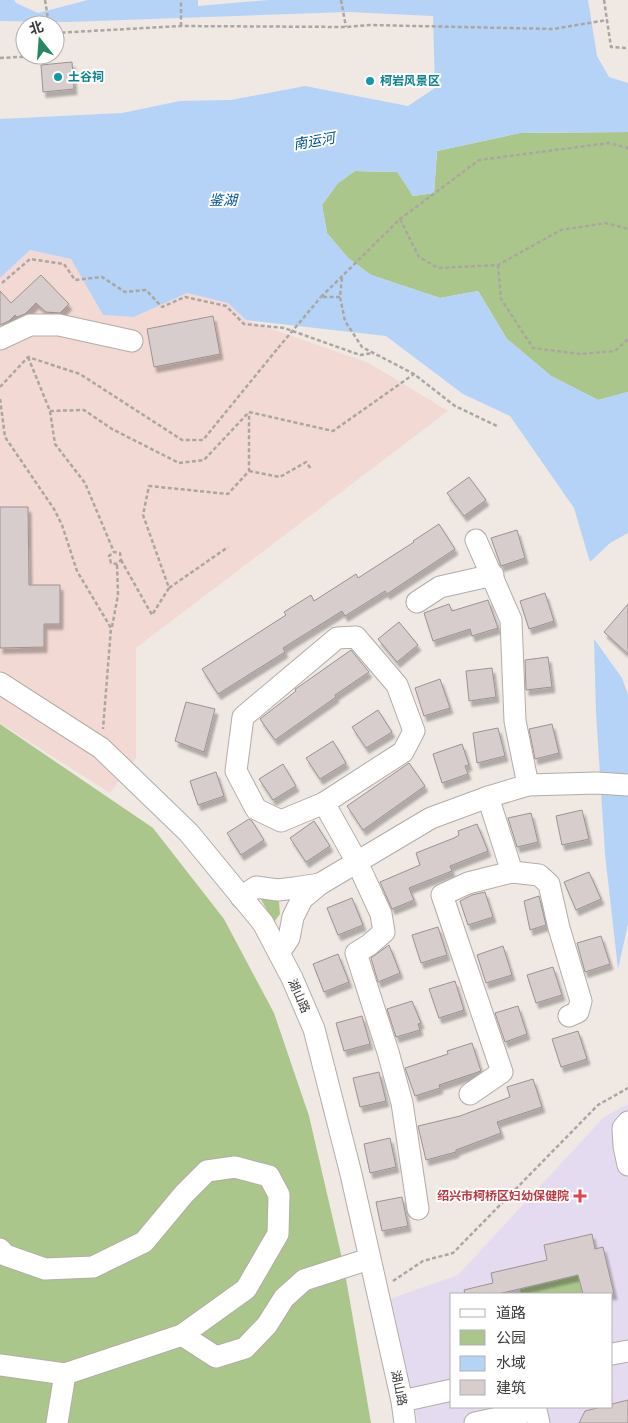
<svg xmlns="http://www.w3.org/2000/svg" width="628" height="1423" font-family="Overpass,'Noto Sans SC',sans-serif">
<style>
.commercial{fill:#f3d9d3}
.medical{fill:#e4dbf0;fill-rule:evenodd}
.green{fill:#abc68b}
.water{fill:#b5d3f6}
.building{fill:#d6cdcc;stroke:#9b9392;filter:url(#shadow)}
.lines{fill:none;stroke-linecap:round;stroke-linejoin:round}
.minor-casing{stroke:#b3aca7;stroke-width:23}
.path{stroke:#aba6a2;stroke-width:2.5;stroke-dasharray:4 2.5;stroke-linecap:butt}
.minor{stroke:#fff;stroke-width:21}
.path-bridge{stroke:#aba6a2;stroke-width:2.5;stroke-dasharray:4 2.5;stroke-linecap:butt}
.culture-dot{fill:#0f9aa8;stroke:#fff;stroke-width:2}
.health-dot{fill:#e0444e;stroke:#fff;stroke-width:2}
.labels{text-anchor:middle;stroke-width:4;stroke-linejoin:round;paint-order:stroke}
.culture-label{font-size:12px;font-weight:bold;fill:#0d838f;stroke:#fff;text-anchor:start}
.street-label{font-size:12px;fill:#3e3b39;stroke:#fff}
.health-label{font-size:12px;font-weight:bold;fill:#be3a42;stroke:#fff;text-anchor:end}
.water-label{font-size:14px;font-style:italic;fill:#015092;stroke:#fff}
</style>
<defs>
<filter id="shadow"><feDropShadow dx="3" dy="5.5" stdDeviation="1" flood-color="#0004"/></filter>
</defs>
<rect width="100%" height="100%" fill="#efe8e3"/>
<!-- commercial -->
<path class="commercial" d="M30 250 71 259 103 315 134 317 187 293 228 303 246 320 369 363 448 411 136 648V758L110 793 0 723V278Z"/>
<!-- medical -->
<path class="medical" d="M628 1104V1423H418L390 1299 458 1275 604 1117ZM452 1294H612V1407H452Z"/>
<!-- green -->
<g class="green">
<path d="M628 132V392L598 400 551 376 507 339 478 291 440 298 371 275 348 258 327 233 322 205 338 183 355 171 398 172 413 196 434 193 437 151 520 133Z"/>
<path d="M0 724 153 828 224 919 274 1013 309 1116 344 1267 371 1423H0Z"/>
<path d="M269 893 279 902 280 914 274 922 259 896Z"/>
<path d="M578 1275 583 1294H521L520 1289Z"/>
</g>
<!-- water -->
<g class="water">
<path d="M0 0H14L16 3 38 13 88 0H198V6L269 0H588L597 56 609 77 628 83V132L520 133 437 151 434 193 413 196 397 172 355 171 338 183 322 205 327 233 348 258 371 275 440 298 478 291 507 339 551 376 598 400 628 392V533L610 543 590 562 574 508 510 416 463 394 386 336 246 320 228 303 187 293 134 317 103 315 71 259 30 250 0 278V119L122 113 180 101 231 100 305 86 408 106 435 88 433 16 348 12 68 22 0 21Z"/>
<path d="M594 639 622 678 628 695V924L618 969 605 854 596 712Z"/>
</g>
<!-- building -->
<g class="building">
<path d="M72 62 74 89 43 92 41 65Z"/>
<path d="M41 275 69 304 60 313 46 312 36 303 25 314 17 317 15 315 9 321 0 325V291L11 303Z"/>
<path d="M213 316 220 354 154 367 147 329Z"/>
<path d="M469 477 486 500 464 516 447 493Z"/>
<path d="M0 507H28L29 585H60V624H44V647L0 648Z"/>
<path d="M439 524 455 549 387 594 385 591 345 616 342 611 283 648 285 652 218 694 202 669 286 615 284 612 311 595 314 601 356 574 358 578 414 542 413 541Z"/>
<path d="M517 530 525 558 501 566 491 538Z"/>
<path d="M545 593 554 621 529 629 520 601Z"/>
<path d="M488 600 498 628 472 636 470 629 433 641 424 613 449 604 452 611Z"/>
<path d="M628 604V654L604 632Z"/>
<path d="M399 622 418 645 397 662 378 639Z"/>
<path d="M351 650 369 672 335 695 336 697 275 740 260 719 296 691 295 689 297 688Z"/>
<path d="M548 657 552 687 526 690 525 660Z"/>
<path d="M492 668 496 697 469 701 466 671Z"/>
<path d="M440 679 450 708 424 716 415 688Z"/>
<path d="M186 702 215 709 204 752 175 741Z"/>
<path d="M378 710 392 732 366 748 352 727Z"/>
<path d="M552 724 559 753 535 759 529 729Z"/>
<path d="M498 728 505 756 477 763 473 733Z"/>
<path d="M333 741 346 763 320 779 306 758Z"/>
<path d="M462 744 469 765 465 766 468 774 442 783 433 754Z"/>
<path d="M409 763 425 786 363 830 347 806Z"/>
<path d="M283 764 296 786 273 800 259 779Z"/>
<path d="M216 772 224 796 198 805 190 781Z"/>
<path d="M582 810 589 839 562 845 556 816Z"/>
<path d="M531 813 538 842 517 847 508 818Z"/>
<path d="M249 819 252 821 264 840 241 855 227 833Z"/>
<path d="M314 821 330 846 306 862 290 838Z"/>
<path d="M477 824 488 851 450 866 452 871 409 888 414 900 392 909 380 882 420 865 416 853 454 838 459 835 458 831Z"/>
<path d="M589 872 601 899 576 910 564 882Z"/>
<path d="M485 892 493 917 468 925 460 901 472 895Z"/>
<path d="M539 896 546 925 530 930 524 901Z"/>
<path d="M352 898 363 925 338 935 327 908Z"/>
<path d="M438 927 447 955 421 963 412 935Z"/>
<path d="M601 936 610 964 585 972 577 943Z"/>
<path d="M389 945 400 973 378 982 371 958Z"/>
<path d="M503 946 512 975 486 983 477 955Z"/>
<path d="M338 954 349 982 324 992 313 964Z"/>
<path d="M553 967 562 995 536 1003 527 975Z"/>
<path d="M455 981 464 1010 439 1018 429 989Z"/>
<path d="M412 1001 421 1023 418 1024 420 1030 396 1037 387 1009Z"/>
<path d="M518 1006 527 1034 505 1042 495 1013Z"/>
<path d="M362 1016 370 1044 344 1051 336 1023Z"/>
<path d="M578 1031 587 1059 561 1067 552 1039Z"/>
<path d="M472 1043 481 1071 439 1085 440 1088 415 1096 405 1068 448 1054 447 1051Z"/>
<path d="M379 1072 386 1101 360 1107 353 1078Z"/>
<path d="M533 1079 542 1107 497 1122 501 1133 456 1150V1152L426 1160 418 1126 460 1116 510 1097 507 1087Z"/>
<path d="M390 1138 396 1167 370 1173 364 1144Z"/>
<path d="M402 1197 408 1226 382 1231 376 1202Z"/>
<path d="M592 1234 595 1249 603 1247 614 1294H583L578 1275 498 1294H465L464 1290 493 1283 491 1273 547 1260 544 1245Z"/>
<path d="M628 1400V1423H579L585 1411 601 1407H612V1404Z"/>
</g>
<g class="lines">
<defs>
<g id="minor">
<path d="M0 339 30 325H59L132 341"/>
<path d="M476 540 511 620 515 721 528 785"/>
<path d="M417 602 440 587 493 575"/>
<path d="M356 637 397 685 414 731 403 752 324 803 281 821 256 809 236 771 243 717 337 638Z"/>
<path d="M0 683 101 748 189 833 263 923 292 978 314 1029 351 1174 402 1401 405 1423"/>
<path d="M488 797 512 872"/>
<path d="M324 803 357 862 381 914 384 932 369 945 356 953 388 1052 402 1103 418 1209"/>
<path d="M320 884 431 818 488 797 528 785 597 783 628 785"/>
<path d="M241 897 256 887 278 890 294 888 320 884 302 899 293 917 289 938 279 953"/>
<path d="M470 1094 502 1072 442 895 468 883 512 872 539 875 549 884 559 928 581 1001 578 1012 569 1016"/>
<path d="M628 1122 623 1128 624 1146 628 1165"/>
<path d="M0 1249 5 1255 45 1269 93 1267 144 1242 184 1194 207 1171 235 1167 269 1176 279 1195 278 1234 246 1289 182 1335 65 1374 0 1365"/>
<path d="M182 1335 216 1357 245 1348 267 1325 284 1298 304 1280 369 1259"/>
<path d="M612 1354 628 1351"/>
<path d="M402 1401 452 1390"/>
<path d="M57 1423 65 1374"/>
<path d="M475 1423 536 1410 539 1423"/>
</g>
</defs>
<!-- minor casing -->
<use href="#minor" class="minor-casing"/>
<!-- path -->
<g class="path">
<path d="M45 0 49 25"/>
<path d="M341 0 346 27"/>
<path d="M604 0 611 47 628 48"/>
<path d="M181 26V0"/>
<path d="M55 33 181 26 346 27 369 25 553 29 607 20"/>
<path d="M0 58 54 55"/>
<path d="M400 219 419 257 438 268 498 265 561 230 606 223 628 229"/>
<path d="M498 265 501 299 533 348 580 354 615 351 628 339"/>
<path d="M342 278 340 297 345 321 362 347 414 374 455 406 497 426"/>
<path d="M2 283 30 259 64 264 75 280 102 277 125 292 146 290 162 307 185 297 226 306 244 324 284 328 360 355 374 353"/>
<path d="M321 297 400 219 479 160 609 143 628 148"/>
<path d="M323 297H340"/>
<path d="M28 357 50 411 55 444 85 483 114 552 120 553 121 560 117 564 111 563 109 556 114 552"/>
<path d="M0 387 28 357 80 374 182 440H203L278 348"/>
<path d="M0 399 5 437 54 509 62 525 77 571 111 628 103 729"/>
<path d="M50 411 84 410 112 429 179 463 204 460 249 412 333 431 414 374"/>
<path d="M249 471 280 477 306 462 311 469"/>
<path d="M121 560 152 615 169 588 143 515 149 486 228 494 249 471V413"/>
<path d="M169 588 228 547"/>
<path d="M112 627 118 595 117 564"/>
<path d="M393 1281 423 1261 453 1253 598 1105 628 1088"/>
</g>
<!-- minor -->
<use href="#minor" class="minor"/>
<!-- path-bridge -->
<path class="path-bridge" d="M278 348 321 297"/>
</g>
<!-- markers -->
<g class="culture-dot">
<circle cx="58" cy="77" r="5"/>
<circle cx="370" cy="81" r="5"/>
</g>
<path class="health-dot" d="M577.5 1188.5h5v5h5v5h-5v5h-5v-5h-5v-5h5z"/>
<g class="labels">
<!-- culture labels -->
<g class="culture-label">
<text x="68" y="81">土谷祠</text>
<text x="380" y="85">柯岩风景区</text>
</g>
<!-- street labels -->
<g class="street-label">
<text transform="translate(299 996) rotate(66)" y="4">湖山路</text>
<text transform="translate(399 1388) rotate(78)" y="4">湖山路</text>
</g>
<!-- health labels -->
<g class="health-label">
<text x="569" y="1200">绍兴市柯桥区妇幼保健院</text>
</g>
<!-- water labels -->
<g class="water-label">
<text transform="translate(314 141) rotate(-10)" y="5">南运河</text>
<text x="223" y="205">鉴湖</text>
</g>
</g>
<!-- legend -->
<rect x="450" y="1293" width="162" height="115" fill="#ffffff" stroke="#b2b1b0"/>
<rect x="460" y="1309" width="25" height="8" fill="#ffffff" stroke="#b2b1b0"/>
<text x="496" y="1318" font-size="15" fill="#3e3b39">道路</text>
<rect x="460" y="1330" width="25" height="15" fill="#abc68b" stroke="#b2b1b0"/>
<text x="496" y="1343" font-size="15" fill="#3e3b39">公园</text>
<rect x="460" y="1356" width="25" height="15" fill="#b5d3f6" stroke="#b2b1b0"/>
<text x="496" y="1368" font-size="15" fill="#3e3b39">水域</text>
<rect x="460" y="1380" width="25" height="15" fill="#d6cdcc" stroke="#b2b1b0"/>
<text x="496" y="1393" font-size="15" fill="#3e3b39">建筑</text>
<!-- north arrow -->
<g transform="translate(40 40) rotate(343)"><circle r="24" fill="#ffffff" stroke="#b2b1b0"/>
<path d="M0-4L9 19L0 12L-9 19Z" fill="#248963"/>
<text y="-8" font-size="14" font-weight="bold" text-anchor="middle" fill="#3e3b39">北</text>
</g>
</svg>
